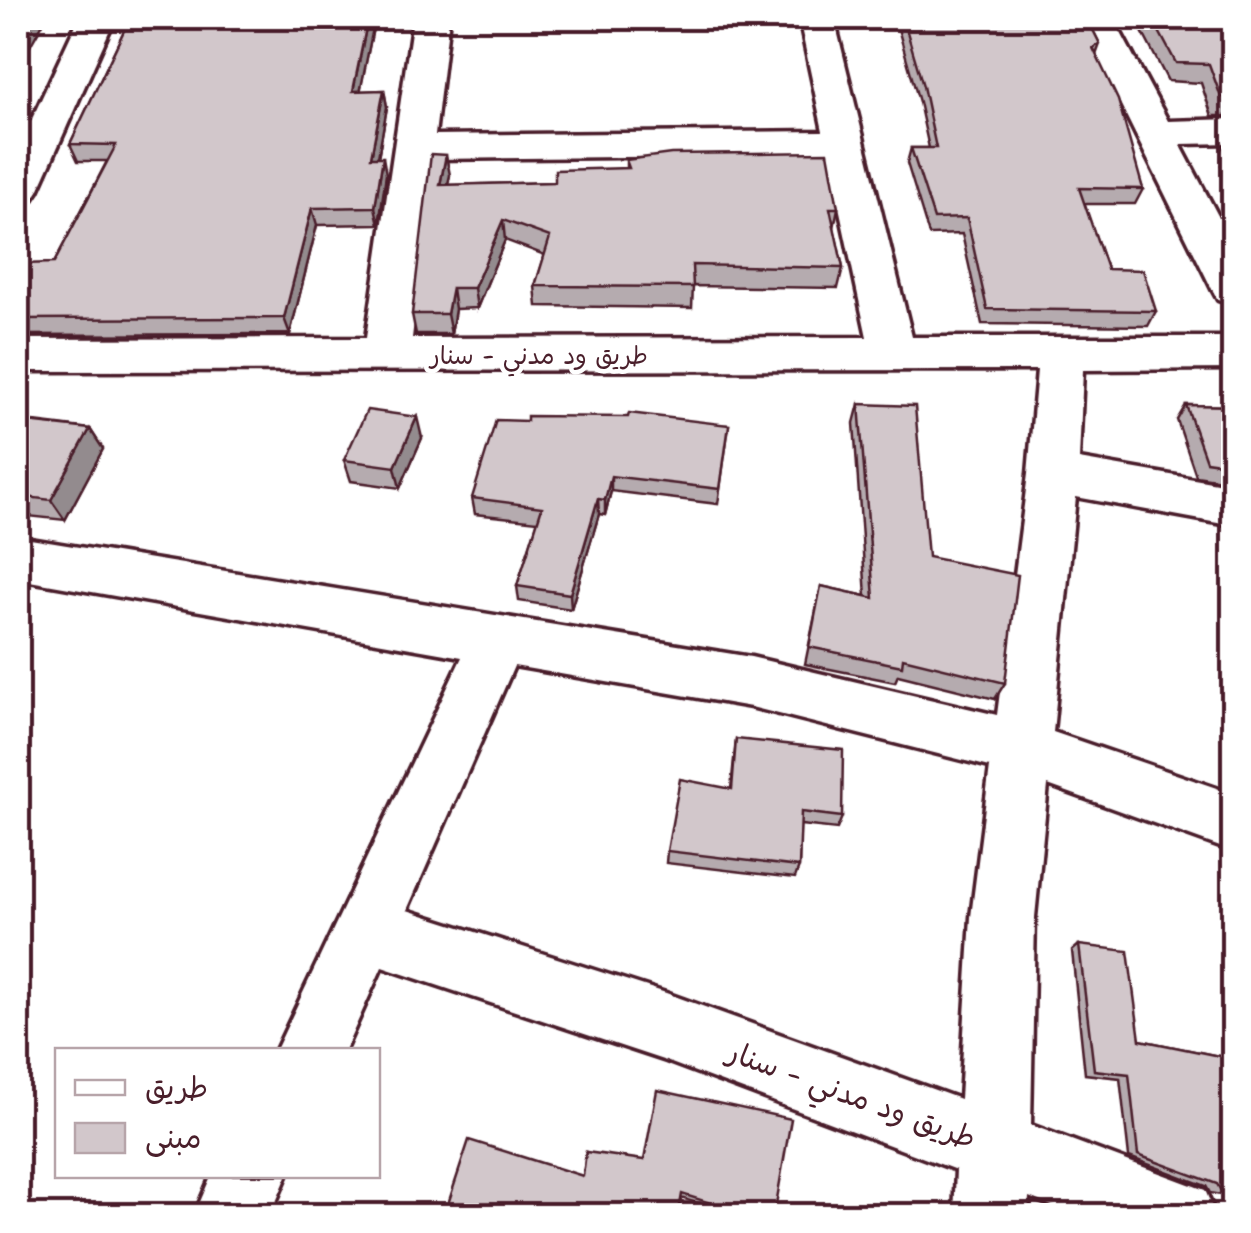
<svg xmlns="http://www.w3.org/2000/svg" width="1251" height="1233" font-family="'Shantell Sans','Playpen Sans Arabic',sans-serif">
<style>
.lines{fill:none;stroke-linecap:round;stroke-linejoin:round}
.minor-casing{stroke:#4a1f2b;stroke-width:7}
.minor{fill:#fff;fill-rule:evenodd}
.wall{fill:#b5abaf;stroke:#4a1f2b;stroke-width:2.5}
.shaded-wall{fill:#938b8e;stroke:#4a1f2b;stroke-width:2.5}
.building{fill:#d2c7cb;stroke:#4a1f2b;stroke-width:2.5}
.labels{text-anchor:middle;stroke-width:9;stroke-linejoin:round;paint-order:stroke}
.street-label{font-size:25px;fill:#4a1f2b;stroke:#fff}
.near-street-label{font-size:30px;fill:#4a1f2b;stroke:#fff}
</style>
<rect width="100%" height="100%" fill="#fff"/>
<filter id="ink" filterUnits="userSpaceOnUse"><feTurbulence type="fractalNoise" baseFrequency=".01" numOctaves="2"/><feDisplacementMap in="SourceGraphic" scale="20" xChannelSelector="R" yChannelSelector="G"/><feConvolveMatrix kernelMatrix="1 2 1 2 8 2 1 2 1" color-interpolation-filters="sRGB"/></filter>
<g filter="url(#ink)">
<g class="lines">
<defs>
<g id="minor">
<path d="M79 18H115L38 191 32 200 18 204V149Z"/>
<path d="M413 18H449L435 135 823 131 799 18H834L912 337H1234V369L1083 370 1079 459 1234 486V526L1076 497 1053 732 1234 794V852L1048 785 1035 917 1031 1125 1205 1190 1216 1216H1078L1029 1197 1028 1216H954L956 1170 666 1061 382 967 345 1050H276L462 657 18 579V537L751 657 997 715 1028 474 1037 370 18 371V339L366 338ZM828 155 867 337 412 338 433 159ZM514 666 751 707 990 767 971 917 960 1099 666 993 407 910Z"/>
<path d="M1078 18H1113L1168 121 1234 119V143L1180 144 1234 246V304L1218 300 1212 289Z"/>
<path d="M211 1176H287L270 1216H194Z"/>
</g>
</defs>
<!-- minor casing -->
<use href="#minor" class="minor-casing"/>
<!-- minor -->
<use href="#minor" class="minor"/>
</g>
<!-- wall -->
<g class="wall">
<path d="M130 18H375L360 91 384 90 387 107 378 157 386 174 379 224 317 225 290 334 18 335V337V278L54 263 107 161H78L70 144Z"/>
<path d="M895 18H1087L1100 44 1096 55 1143 189 1135 204H1084L1107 269 1156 311 1148 326 982 324 962 234 929 235 907 163 911 148H929L919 102Z"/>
<path d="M1135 18H1234V116H1212L1201 83 1168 81Z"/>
<path d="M1234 128V188L1221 165 1226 155 1223 147Z"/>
<path d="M626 160 838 208 834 228 843 268 838 288 693 286 692 308 537 306 535 286 545 255 505 240 477 308 455 309 451 334H416L412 314 450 175 448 185 555 182 626 168Z"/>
<path d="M859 404 928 557 1005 683 995 699 898 675 895 682 805 664 821 586 866 596 854 423Z"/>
<path d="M1186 405 1234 406V482L1196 476 1177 420Z"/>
<path d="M18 420 90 429 103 449 65 520 18 515Z"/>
<path d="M527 421 729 425 718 504 611 491 605 515 599 514 571 609 519 601 517 586 538 521 475 514 472 498Z"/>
<path d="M422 438 400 488 351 481 344 460Z"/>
<path d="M736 739 842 817 837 829 800 825 799 867 795 878 666 863 667 851 731 789Z"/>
<path d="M1079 945 1140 1040 1234 1059V1198L1210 1193 1206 1186 1129 1157 1120 1078 1085 1074 1072 951Z"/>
<path d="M586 1152 774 1216H739L681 1198 678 1216 583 1176Z"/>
</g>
<!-- shaded-wall -->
<g class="shaded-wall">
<path d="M23 18H46L18 67V28Z"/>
<path d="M368 18H375L357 108 353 91Z"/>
<path d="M384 90 387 107 375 174 371 157Z"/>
<path d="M446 155 450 175 443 205 440 185Z"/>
<path d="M383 157 386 174 379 224 375 207Z"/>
<path d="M312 208 317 225 290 334 284 318Z"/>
<path d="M503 220 505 240 477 308 474 288Z"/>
<path d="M452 288 455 309 451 334 447 314Z"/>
<path d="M417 417 422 438 400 488 395 467Z"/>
<path d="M90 429 103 449 65 520 51 500Z"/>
<path d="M611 476V491L605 515V500Z"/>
<path d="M598 499 599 514 571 609 570 594Z"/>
</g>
<!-- building -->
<g class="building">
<path d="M130 18H368L353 91 384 90 371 157H383L375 207 312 208 284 318 18 319V278L22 264 54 263 116 145 70 144Z"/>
<path d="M903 18H1087L1100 44 1093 48 1118 100 1143 189 1079 188 1107 269 1143 270 1156 311 987 309 967 218 934 219 911 148H936L923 86Z"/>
<path d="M1152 18H1234V98L1221 97 1209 64 1176 63Z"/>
<path d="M828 152 838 208H830L843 268 692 265 693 287 535 286 550 237 503 220 474 288H452L447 314H412L431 154 446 155 440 185 555 182V170L629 168 626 160 671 154Z"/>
<path d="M859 404 915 406 928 557 1018 575 1005 683 903 658 902 666 809 647 821 586 874 598Z"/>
<path d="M1186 405 1234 406V465L1206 461Z"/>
<path d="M367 410 417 417 395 467 344 460Z"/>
<path d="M629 413 729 425 720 489 611 476 605 500 598 499 570 594 517 586 542 507 472 498 496 420 527 421V416L628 417Z"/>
<path d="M18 421 90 429 51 500 18 496Z"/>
<path d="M736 739 843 750 842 817 801 812 799 867 667 851 680 779 732 789Z"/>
<path d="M1079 945 1128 951 1140 1040 1234 1059V1194L1221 1191 1217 1184 1138 1155 1129 1074 1094 1070Z"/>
<path d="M657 1090 791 1119 774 1216H752L682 1194 678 1216H444L469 1140 583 1176 586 1152 644 1160Z"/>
</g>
</g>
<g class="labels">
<!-- street labels -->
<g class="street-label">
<text x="539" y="364">طريق ود مدني - سنار</text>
</g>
<!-- near-street labels -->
<g class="near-street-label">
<text transform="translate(852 1095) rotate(20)" y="10">طريق ود مدني - سنار</text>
</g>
</g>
<!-- margin -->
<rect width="1251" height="1233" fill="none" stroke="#fff" stroke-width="60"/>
<rect x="30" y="30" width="1191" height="1173" fill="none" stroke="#4a1f2b" stroke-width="4" filter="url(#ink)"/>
<!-- legend -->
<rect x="55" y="1048" width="325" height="130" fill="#ffffff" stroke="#b7a5aa" stroke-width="2.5"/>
<rect x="75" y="1080" width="50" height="15" fill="#ffffff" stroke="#b7a5aa" stroke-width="2.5"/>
<text x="145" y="1098" font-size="30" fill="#4a1f2b">طريق</text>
<rect x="75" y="1123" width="50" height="30" fill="#d2c7cb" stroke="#b7a5aa" stroke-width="2.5"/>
<text x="145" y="1148" font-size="30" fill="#4a1f2b">مبنى</text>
</svg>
